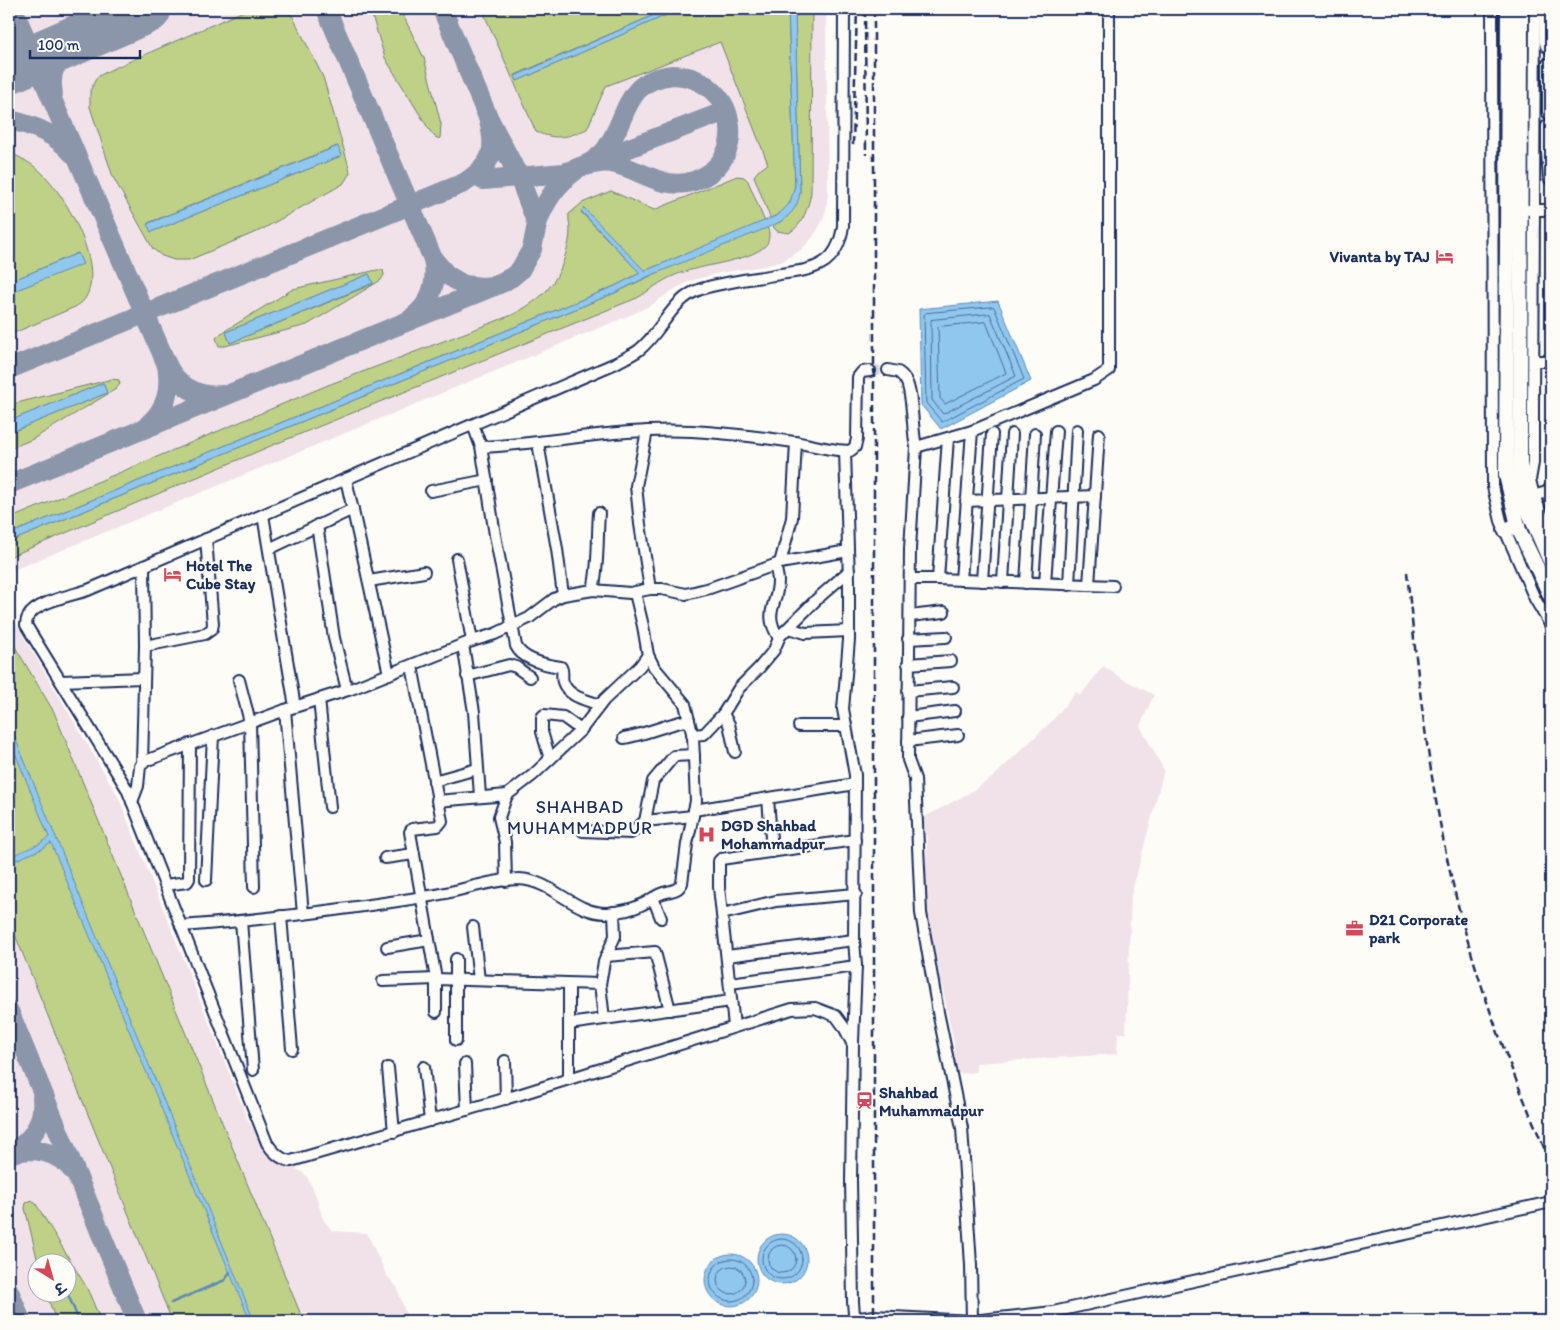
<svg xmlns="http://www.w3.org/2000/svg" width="1560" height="1330" font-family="Itim,'Playpen Sans Deva',sans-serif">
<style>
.built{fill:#f1e2ea;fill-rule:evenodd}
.green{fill:#bfd186;stroke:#6d8072;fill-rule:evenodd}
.water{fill:#90c7ee;stroke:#618ab4}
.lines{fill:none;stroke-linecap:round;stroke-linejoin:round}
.shore{stroke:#4a6c98;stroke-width:1}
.stream{stroke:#618ab4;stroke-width:2.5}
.taxiway{stroke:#8c96aa;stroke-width:20}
.runway{stroke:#8c96aa;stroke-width:49}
.minor-tunnel{stroke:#d0d3d8;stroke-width:10;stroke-dasharray:10 5;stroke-linecap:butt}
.minor-casing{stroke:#1b2f5e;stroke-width:14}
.major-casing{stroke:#1b2f5e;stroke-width:18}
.minor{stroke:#fdfcf7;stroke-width:10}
.major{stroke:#fdfcf7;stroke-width:14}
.rail{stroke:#1b2f5e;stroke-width:2.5;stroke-dasharray:8 4;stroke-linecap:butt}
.labels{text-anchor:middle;stroke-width:4.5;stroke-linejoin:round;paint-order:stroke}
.poi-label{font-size:16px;font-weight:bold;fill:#1b2f5e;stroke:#fdfcf7;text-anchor:start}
.neighbourhood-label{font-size:18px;letter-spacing:1px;fill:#1b2f5e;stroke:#fdfcf7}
</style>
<rect width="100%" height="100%" fill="#fdfcf7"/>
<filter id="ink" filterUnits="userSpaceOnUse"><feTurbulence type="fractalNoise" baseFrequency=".02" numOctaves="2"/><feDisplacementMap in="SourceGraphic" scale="10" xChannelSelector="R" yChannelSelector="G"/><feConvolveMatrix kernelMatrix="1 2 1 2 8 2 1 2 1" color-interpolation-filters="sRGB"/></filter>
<g filter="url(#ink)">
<!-- built -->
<g class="built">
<path d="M9 9H826L828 192 826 210 822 222 813 237 801 250 781 262 759 267 719 273 690 281 673 290 653 304 633 314 9 572Z"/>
<path d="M9 612 118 796 248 1120 268 1153 274 1158 294 1167 306 1175 315 1193 323 1219 332 1231 367 1233 387 1276 397 1287 408 1321H9ZM38 1262H68V1292H38Z"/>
<path d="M1103 666 1123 679 1154 695 1140 726 1164 770 1131 896 1126 1033H1118L1117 1054 976 1063V1072L955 1074 954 1044 925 904 927 839 923 818 969 793 993 777 1052 721 1076 692 1081 695Z"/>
</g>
<!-- green -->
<g class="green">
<path d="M248 9H284L293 17 323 77 349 167 350 173 343 184 261 230 189 260H174L162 256 153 249 113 177 90 107V91L97 77 110 70ZM337 146 341 156 151 232 148 223Z"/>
<path d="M370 9H400L424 58 441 124 440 139 435 137 430 131 385 58Z"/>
<path d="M482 9H668L515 75 517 81 680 9H788L795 185C793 202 786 211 771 218L779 223 789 215 800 192 795 9H812L811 193C808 208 803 225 789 233L777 231 774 228 754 176 758 171 768 164 720 42 606 86 587 129C566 138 557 140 536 132Z"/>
<path d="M9 152C21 158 35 165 44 175 67 198 107 269 84 300 82 303 78 305 75 307L9 335V293L82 263 78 253 9 282Z"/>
<path d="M737 176 744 177 748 181 769 232C769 238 769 242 765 246 749 262 696 265 673 276 661 281 649 291 637 298L273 445 9 557V542L617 292 763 222 647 270H644L581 212 640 273 615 286 9 534V519L328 385 512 315C540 300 556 287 565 256 568 248 570 238 570 229 570 224 568 219 569 214L582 203 611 191 654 210Z"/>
<path d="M377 270H383L384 275 381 280 307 325 225 346H219L216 338 220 334 293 289ZM369 274 373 284 230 343 226 332Z"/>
<path d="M112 379 119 380 120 384 116 389 33 439 9 449V433L107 393 103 383 9 421V405Z"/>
<path d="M11 640 54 712 301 1315 297 1321H172L9 920V641Z"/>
<path d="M32 1200 36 1204 87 1288 101 1321H56L46 1293 68 1292V1262H38L25 1208 26 1203Z"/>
</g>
<!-- water -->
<g class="water">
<path d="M668 9H680L517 81 515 76Z"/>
<path d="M788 9H795L800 192C798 208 789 218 774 225L647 277 617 292 9 542V534L615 286 640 273 581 211 584 208 644 270H647L778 215 790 203 795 185Z"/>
<path d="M338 146 341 156 151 232 147 224Z"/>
<path d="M78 253 83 264 9 293V282Z"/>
<path d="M369 274 373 283 230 343 226 332Z"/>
<path d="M998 301 1031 381 941 429 921 405 919 309Z"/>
<path d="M103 383 107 393 9 433V421Z"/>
<path d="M9 723 254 1321H250L51 843 42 849 9 863V857L39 844 49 837 9 738Z"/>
<circle cx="782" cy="1259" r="25"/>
<circle cx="731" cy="1280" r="26"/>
</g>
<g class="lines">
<!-- shore -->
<g class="shore">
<path d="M994 307 1024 379 942 422 926 403 924 315 926 313Z"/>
<path d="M990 314 1016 376 943 414 932 400 931 320Z"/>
<path d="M986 322 1006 373 945 404 940 398 938 327Z"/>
<circle cx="782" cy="1259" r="20"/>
<circle cx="782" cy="1259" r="14"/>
<circle cx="731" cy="1280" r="21"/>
<circle cx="731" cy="1280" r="14"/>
</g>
<!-- stream -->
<g class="stream">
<path d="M52 1256 55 1262"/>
<path d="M67 1292 79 1321"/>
<path d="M171 1303 225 1280 230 1272"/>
</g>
<!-- taxiway -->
<g class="taxiway">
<path d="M13 9 167 365C171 390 167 408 148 425"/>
<path d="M326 9 433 259C438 282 431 303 413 317"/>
<path d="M673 75C737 77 752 161 694 181 663 192 640 168 611 163 602 161 594 164 585 166 593 161 601 156 606 149 629 117 623 80 673 75Z"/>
<path d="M53 94C47 65 64 48 88 34"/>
<path d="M9 120C33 125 56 134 72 153"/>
<path d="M483 180 564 173 723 112"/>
<path d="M537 224C544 203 557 184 575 171"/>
<path d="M433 259 447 275 464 285 482 287 494 286 512 277 520 270 532 249 537 224 519 177 488 117 442 9"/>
<path d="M167 365C177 386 199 398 222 395"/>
<path d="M9 369 464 183C494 163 497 150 488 117"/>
<path d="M9 484 504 282"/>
<path d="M9 1011 137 1321"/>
<path d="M11 1152C32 1142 45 1121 42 1097"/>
<path d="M9 1154C33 1146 58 1151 74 1172"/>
<path d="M9 1291 21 1321"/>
</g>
<!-- runway -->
<path class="runway" d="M9 69 147 9"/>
<!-- minor-tunnel -->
<path class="minor-tunnel" d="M870 371 888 370"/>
<defs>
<g id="minor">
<path d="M844 9 843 226C841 240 835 257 821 264 809 271 794 272 780 274 754 279 727 281 701 289 672 298 662 332 639 350 632 355 623 359 616 363L88 590C73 595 35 602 28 617 27 618 26 623 26 625L127 789 267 1143C272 1151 281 1160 291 1161L518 1095 792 1009 815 1008 836 1016 844 1027 853 1045 851 1180 853 1302 854 1314 859 1318 874 1316 972 1321 1053 1312 1551 1202"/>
<path d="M1492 9 1493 487 1501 521 1535 599 1551 626"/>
<path d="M1535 9 1533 409V463L1530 480 1534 496 1551 535"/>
<path d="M1535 12 1545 11V42L1546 46 1551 49"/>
<path d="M1551 63 1548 64V113L1551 115"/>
<path d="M1551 124 1547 126V153L1549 178H1551"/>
<path d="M1529 210H1551"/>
<path d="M1534 361H1551"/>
<path d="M888 370 898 372C901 374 904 377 906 381 913 393 912 430 916 447L972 431 1094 380 1109 370V9"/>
<path d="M473 425 480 444 483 447C553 443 622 427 692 431 726 433 760 437 794 442 812 445 832 451 850 451L855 447 857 439 858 377 862 372 870 371"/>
<path d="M647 431 636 486 640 524 650 589"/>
<path d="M538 443 557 549 563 595"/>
<path d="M481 446 495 535 516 646C523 660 546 665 561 667 564 672 561 677 563 682 568 697 587 700 600 705"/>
<path d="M916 447 910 549 908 760 915 779 921 913 938 1012 962 1128 971 1265 972 1321"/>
<path d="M845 451 849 580V640L843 709 855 775 854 940 856 966 853 1042"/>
<path d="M346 479 389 674"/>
<path d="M1550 488 1547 492 1551 505"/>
<path d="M431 491 487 480"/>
<path d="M1529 497 1547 492"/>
<path d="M966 501 1095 496"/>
<path d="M263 515 295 707"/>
<path d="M317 525 334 638 347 690"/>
<path d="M269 549 353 509"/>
<path d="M457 559 472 641"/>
<path d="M780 563 792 518 796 442"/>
<path d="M775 565C776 570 778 576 778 581 778 605 762 612 779 638"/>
<path d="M910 579H938L1113 586"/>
<path d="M938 579 948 438"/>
<path d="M961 580 972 431"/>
<path d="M369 581 424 572"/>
<path d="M982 581 992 434"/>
<path d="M1003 582 1012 434"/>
<path d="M1026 583 1035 434"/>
<path d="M1045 583 1056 431"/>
<path d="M1069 585 1077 430"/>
<path d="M1089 585 1099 434"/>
<path d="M593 590C599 565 597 539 599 513"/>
<path d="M910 616 944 612"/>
<path d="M789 628 805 633 849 631"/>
<path d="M908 639 946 637"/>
<path d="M463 645 474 712 480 796"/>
<path d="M145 646 205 634 212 629 213 624 206 539"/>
<path d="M908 664 951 661"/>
<path d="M412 666 442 821 438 826 412 829 410 832 436 979V1012"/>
<path d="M467 676 509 665 516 667 530 677"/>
<path d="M239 680 250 722 254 887"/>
<path d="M61 681 144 678"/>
<path d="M908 691 953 687"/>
<path d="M319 699 330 807"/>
<path d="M285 710 303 914"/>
<path d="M723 714 729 724 735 752"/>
<path d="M908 717 955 711"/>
<path d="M799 726H846"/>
<path d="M692 735 704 734 707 731 723 714 739 688 759 668 774 650 780 636 817 599 849 571"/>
<path d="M624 738C647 734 667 724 689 720"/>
<path d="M908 741 958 735"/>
<path d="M550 759 542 732V717L544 715 563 717 581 730"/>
<path d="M142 764 145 646 144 566"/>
<path d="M434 781 477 769"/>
<path d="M768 798 772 852"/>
<path d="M437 801 507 795"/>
<path d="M132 802 138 786 140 766 145 761 285 710 351 689 472 641 495 634 529 618 554 599 563 595 593 590 630 593 650 589H662L686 594 710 588 780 563 848 551"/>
<path d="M694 810 855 784"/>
<path d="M645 821 653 781 674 756 694 755"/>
<path d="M583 831 631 833 645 821 693 816"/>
<path d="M385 858 414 854"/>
<path d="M206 880 213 736"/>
<path d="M506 881 505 842 499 817 507 795 533 775 581 730 604 700 640 666 648 655"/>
<path d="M165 885 187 882 189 879 190 744"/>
<path d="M653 898 661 918"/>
<path d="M722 914 776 901 856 894"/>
<path d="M281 916 292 1049"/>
<path d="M241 921 253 1070"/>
<path d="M181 926C264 920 348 909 430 896 457 892 493 879 519 879 552 880 574 914 607 913 620 912 632 910 643 904 650 901 656 895 663 893 672 890 677 892 682 883L687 844 696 801 693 737 685 704 654 667 648 655 643 626 635 593"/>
<path d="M473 927 479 980"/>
<path d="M387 947 429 940"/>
<path d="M606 956 655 952 670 1010"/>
<path d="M727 956 854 940"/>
<path d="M456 959V1040"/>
<path d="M383 981 436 979 600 984"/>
<path d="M730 983 856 966"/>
<path d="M604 1019 600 984 604 962 615 936 614 912"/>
<path d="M569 1024 731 1001"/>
<path d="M734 1026 719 887V861L721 859 855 840"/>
<path d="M505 1061 506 1099"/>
<path d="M465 1064 467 1110"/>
<path d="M424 1067 430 1121"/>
<path d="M388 1068 394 1132"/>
<path d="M569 1079V984"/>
</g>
<g id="major">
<path d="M1508 9 1506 475 1519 530 1551 597"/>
<path d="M1521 9 1520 476 1523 499 1551 563"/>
<path d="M1505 530 1518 525"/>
</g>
</defs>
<!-- minor casing -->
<use href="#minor" class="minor-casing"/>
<!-- major casing -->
<use href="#major" class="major-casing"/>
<!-- minor -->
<use href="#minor" class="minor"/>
<!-- major -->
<use href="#major" class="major"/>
<!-- rail -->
<g class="rail">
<path d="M865 9 866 155"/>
<path d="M874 9V1321"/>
<path d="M853 145 857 9"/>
<path d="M1407 572C1420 700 1434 831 1472 955 1493 1026 1522 1096 1551 1164"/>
</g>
</g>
</g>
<!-- icons -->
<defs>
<symbol id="hotel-bare" viewBox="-9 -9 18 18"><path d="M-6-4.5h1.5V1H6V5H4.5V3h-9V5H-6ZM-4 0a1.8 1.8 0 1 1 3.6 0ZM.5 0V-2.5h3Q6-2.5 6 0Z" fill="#d1495b" stroke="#fdfcf7" stroke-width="2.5" paint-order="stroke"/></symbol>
<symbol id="hospital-bare" viewBox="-9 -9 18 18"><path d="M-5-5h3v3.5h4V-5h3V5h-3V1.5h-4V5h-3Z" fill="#d1495b" stroke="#fdfcf7" stroke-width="2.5" paint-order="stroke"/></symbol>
<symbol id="office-bare" viewBox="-9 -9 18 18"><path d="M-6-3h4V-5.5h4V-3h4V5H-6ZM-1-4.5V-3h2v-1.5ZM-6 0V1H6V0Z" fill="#d1495b" stroke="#fdfcf7" stroke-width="2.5" paint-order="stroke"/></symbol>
<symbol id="station-bare" viewBox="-9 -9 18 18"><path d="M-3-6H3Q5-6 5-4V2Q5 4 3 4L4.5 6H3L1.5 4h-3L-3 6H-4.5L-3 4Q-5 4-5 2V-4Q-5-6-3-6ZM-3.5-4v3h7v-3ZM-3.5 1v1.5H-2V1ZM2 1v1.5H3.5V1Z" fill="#d1495b" stroke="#fdfcf7" stroke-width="2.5" paint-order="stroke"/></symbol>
</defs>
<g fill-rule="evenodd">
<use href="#hotel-bare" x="1432" y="244" width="25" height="25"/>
<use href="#hotel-bare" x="160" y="562" width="25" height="25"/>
<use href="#hospital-bare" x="694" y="822" width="25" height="25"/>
<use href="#office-bare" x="1342" y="916" width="25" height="25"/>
<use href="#station-bare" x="852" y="1088" width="25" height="25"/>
</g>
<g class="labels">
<!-- poi labels -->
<g class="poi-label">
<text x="1430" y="262" text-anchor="end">Vivanta by TAJ</text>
<text x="186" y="571">Hotel The<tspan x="186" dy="18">Cube Stay</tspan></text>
<text x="721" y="831">DGD Shahbad<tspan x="721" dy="18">Mohammadpur</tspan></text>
<text x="1369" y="925">D21 Corporate<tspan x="1369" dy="18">park</tspan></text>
<text x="879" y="1098">Shahbad<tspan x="879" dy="18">Muhammadpur</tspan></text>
</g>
<!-- neighbourhood labels -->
<g class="neighbourhood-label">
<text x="580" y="813">SHAHBAD<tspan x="580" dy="21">MUHAMMADPUR</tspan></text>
</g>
</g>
<!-- margin -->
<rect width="1560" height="1330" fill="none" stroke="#fdfcf7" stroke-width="30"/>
<rect x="15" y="15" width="1530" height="1300" fill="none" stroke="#1b2f5e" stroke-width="2" filter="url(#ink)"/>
<!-- north arrow -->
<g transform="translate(52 1278) rotate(143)"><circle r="24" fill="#fdfcf7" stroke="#a3aaba"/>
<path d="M0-4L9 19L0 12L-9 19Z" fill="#d1495b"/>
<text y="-8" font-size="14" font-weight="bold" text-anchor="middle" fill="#1b2f5e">उ</text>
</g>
<!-- scale -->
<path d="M30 50v8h110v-8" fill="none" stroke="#1b2f5e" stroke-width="2.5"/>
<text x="38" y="50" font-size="15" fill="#1b2f5e" stroke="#fdfcf7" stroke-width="4" paint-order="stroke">100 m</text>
</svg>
